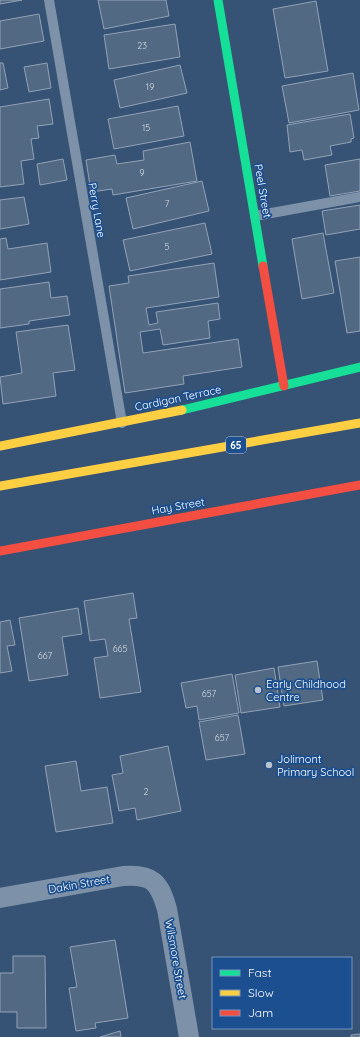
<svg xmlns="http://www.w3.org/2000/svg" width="360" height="1037" font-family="Quicksand,sans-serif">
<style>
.building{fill:#526984;stroke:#92a2b6}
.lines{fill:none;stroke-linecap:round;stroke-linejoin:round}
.lane{stroke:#7d92a8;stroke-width:10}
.street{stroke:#7d92a8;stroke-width:20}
.fast{stroke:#16e098;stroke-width:9}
.slow{stroke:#ffcf43;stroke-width:9}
.jam{stroke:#f24e42;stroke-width:9}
.poi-dot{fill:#b9c2ce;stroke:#1b4f8f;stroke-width:1.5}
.labels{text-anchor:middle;stroke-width:3.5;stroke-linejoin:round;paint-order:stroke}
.number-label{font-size:9px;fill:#d4dae0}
.shield{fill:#1b4f8f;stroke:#bbcadd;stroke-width:1}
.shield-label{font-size:10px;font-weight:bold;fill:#fff}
.street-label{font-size:11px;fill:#fff;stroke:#1b4f8f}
.poi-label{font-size:11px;fill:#fff;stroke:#1b4f8f;text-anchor:start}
</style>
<rect width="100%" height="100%" fill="#365274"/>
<!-- building -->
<g class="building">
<path d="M0 0H22L0 4Z"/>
<path d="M98 0H166L169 16 104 29Z"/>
<path d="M316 1 328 71 285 78 273 9Z"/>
<path d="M39 14 44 41 0 49V21Z"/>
<path d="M175 24 180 57 109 69 104 35Z"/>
<path d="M0 63H3L8 88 0 90Z"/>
<path d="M47 63 51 88 29 92 24 67Z"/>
<path d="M180 65 187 93 120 108 114 80Z"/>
<path d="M353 73 359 110 289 123 282 86Z"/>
<path d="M49 99 53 124 37 126 39 138 31 139 34 159 21 161 24 184 0 187V107Z"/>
<path d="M178 106 184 136 114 149 108 119Z"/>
<path d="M350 114 354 138 351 139V142L330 146 332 155 304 160 302 150 290 152 287 125Z"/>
<path d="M190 142 197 181 113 195 112 189 91 192 86 160 115 155 117 164 144 160 143 151Z"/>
<path d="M63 159 67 180 40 185 37 164Z"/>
<path d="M360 159V191L330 196 325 165Z"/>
<path d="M202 181 209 211 133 229 126 198Z"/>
<path d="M24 197 29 224 0 229V200Z"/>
<path d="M360 205V229L326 235 322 211Z"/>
<path d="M205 223 212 254 130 271 123 240Z"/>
<path d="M323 233 334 293 302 299 292 239Z"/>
<path d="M6 238 8 249 47 243 51 272 0 280V239Z"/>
<path d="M360 257V331L347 333 335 261Z"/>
<path d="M214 263 219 297 146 308 149 325 158 323 156 312 218 303 220 319 208 321 210 338 163 345 160 329 140 332 143 353 238 339 242 367 183 376 184 384 125 393 109 286 129 283 128 276Z"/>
<path d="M49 282 51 298 67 296 70 315 29 321V324L0 328V289Z"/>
<path d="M68 325 75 370 53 373 56 396 3 404 0 377 22 373 16 332Z"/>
<path d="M133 593 137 618 129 619 141 692 100 698 94 658 108 656 105 639 90 641 84 601Z"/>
<path d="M78 608 82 634 62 637 68 675 29 681 19 618Z"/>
<path d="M10 620 15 645 7 646 12 671 0 673V622Z"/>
<path d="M317 661 323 700 284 706 278 667Z"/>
<path d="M274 668 280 707 241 713 235 675Z"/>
<path d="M232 674 239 713 199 720 197 706 186 708 181 683Z"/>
<path d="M238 715 245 754 206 760 199 722Z"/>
<path d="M168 746 181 811 137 820 135 808 119 811 112 775 123 773 120 756Z"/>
<path d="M76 761 81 791 107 787 113 823 56 832 45 766Z"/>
<path d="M115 940 128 1018 95 1023 96 1028 76 1031 69 988 77 987 70 947Z"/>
<path d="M13 956H45L46 1028H17V1012H0V973H13Z"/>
<path d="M120 1031 121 1037H100Z"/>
<path d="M360 1034V1037H351V1035Z"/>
</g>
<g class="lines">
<!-- lane -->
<g class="lane">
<path d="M49 0 122 423"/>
<path d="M255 216 360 197"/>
</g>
<!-- street -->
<path class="street" d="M0 898 123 876C153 874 159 882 167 909L189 1037"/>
<!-- fast -->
<g class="fast">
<path d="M218 0 263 266"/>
<path d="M182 410 360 367"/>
</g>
<!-- slow -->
<g class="slow">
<path d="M0 446 182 410"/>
<path d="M0 486 360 423"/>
</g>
<!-- jam -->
<g class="jam">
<path d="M263 266 284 386"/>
<path d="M0 551 360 485"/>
</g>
</g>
<!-- markers -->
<g class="poi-dot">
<circle cx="258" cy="690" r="4"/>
<circle cx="269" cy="765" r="4"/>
</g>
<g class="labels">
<!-- number labels -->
<g class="number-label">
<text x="142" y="49">23</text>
<text x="150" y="90">19</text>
<text x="146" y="131">15</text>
<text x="142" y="176">9</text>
<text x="167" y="207">7</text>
<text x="167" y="250">5</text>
<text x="120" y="652">665</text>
<text x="45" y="659">667</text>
<text x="209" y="697">657</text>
<text x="222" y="741">657</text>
<text x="146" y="795">2</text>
</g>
<!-- shield labels -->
<rect class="shield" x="226" y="437" width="20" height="16" rx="3"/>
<g class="shield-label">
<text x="236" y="449">65</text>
</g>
<!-- street labels -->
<g class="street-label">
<text transform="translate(263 191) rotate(80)" y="4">Peel Street</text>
<text transform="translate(97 210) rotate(80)" y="4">Perry Lane</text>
<text transform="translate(178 398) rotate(-12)" y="4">Cardigan Terrace</text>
<text transform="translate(178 506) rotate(-10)" y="4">Hay Street</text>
<text transform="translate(79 884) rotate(-10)" y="4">Dakin Street</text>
<text transform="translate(176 959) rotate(80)" y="4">Wilsmore Street</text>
</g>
<!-- poi labels -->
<g class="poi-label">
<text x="266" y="688">Early Childhood<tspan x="266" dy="13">Centre</tspan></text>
<text x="277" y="763">Jolimont<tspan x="277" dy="13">Primary School</tspan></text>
</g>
</g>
<!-- legend -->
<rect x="212" y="957" width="140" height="72" fill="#1b4f8f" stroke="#7695bc"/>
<rect x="220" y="970" width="20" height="6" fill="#16e098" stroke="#7695bc"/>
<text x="248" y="977" font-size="12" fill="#ffffff">Fast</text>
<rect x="220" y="990" width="20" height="6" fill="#ffcf43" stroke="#7695bc"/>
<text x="248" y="997" font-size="12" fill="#ffffff">Slow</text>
<rect x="220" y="1010" width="20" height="6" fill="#f24e42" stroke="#7695bc"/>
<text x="248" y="1017" font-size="12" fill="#ffffff">Jam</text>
</svg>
